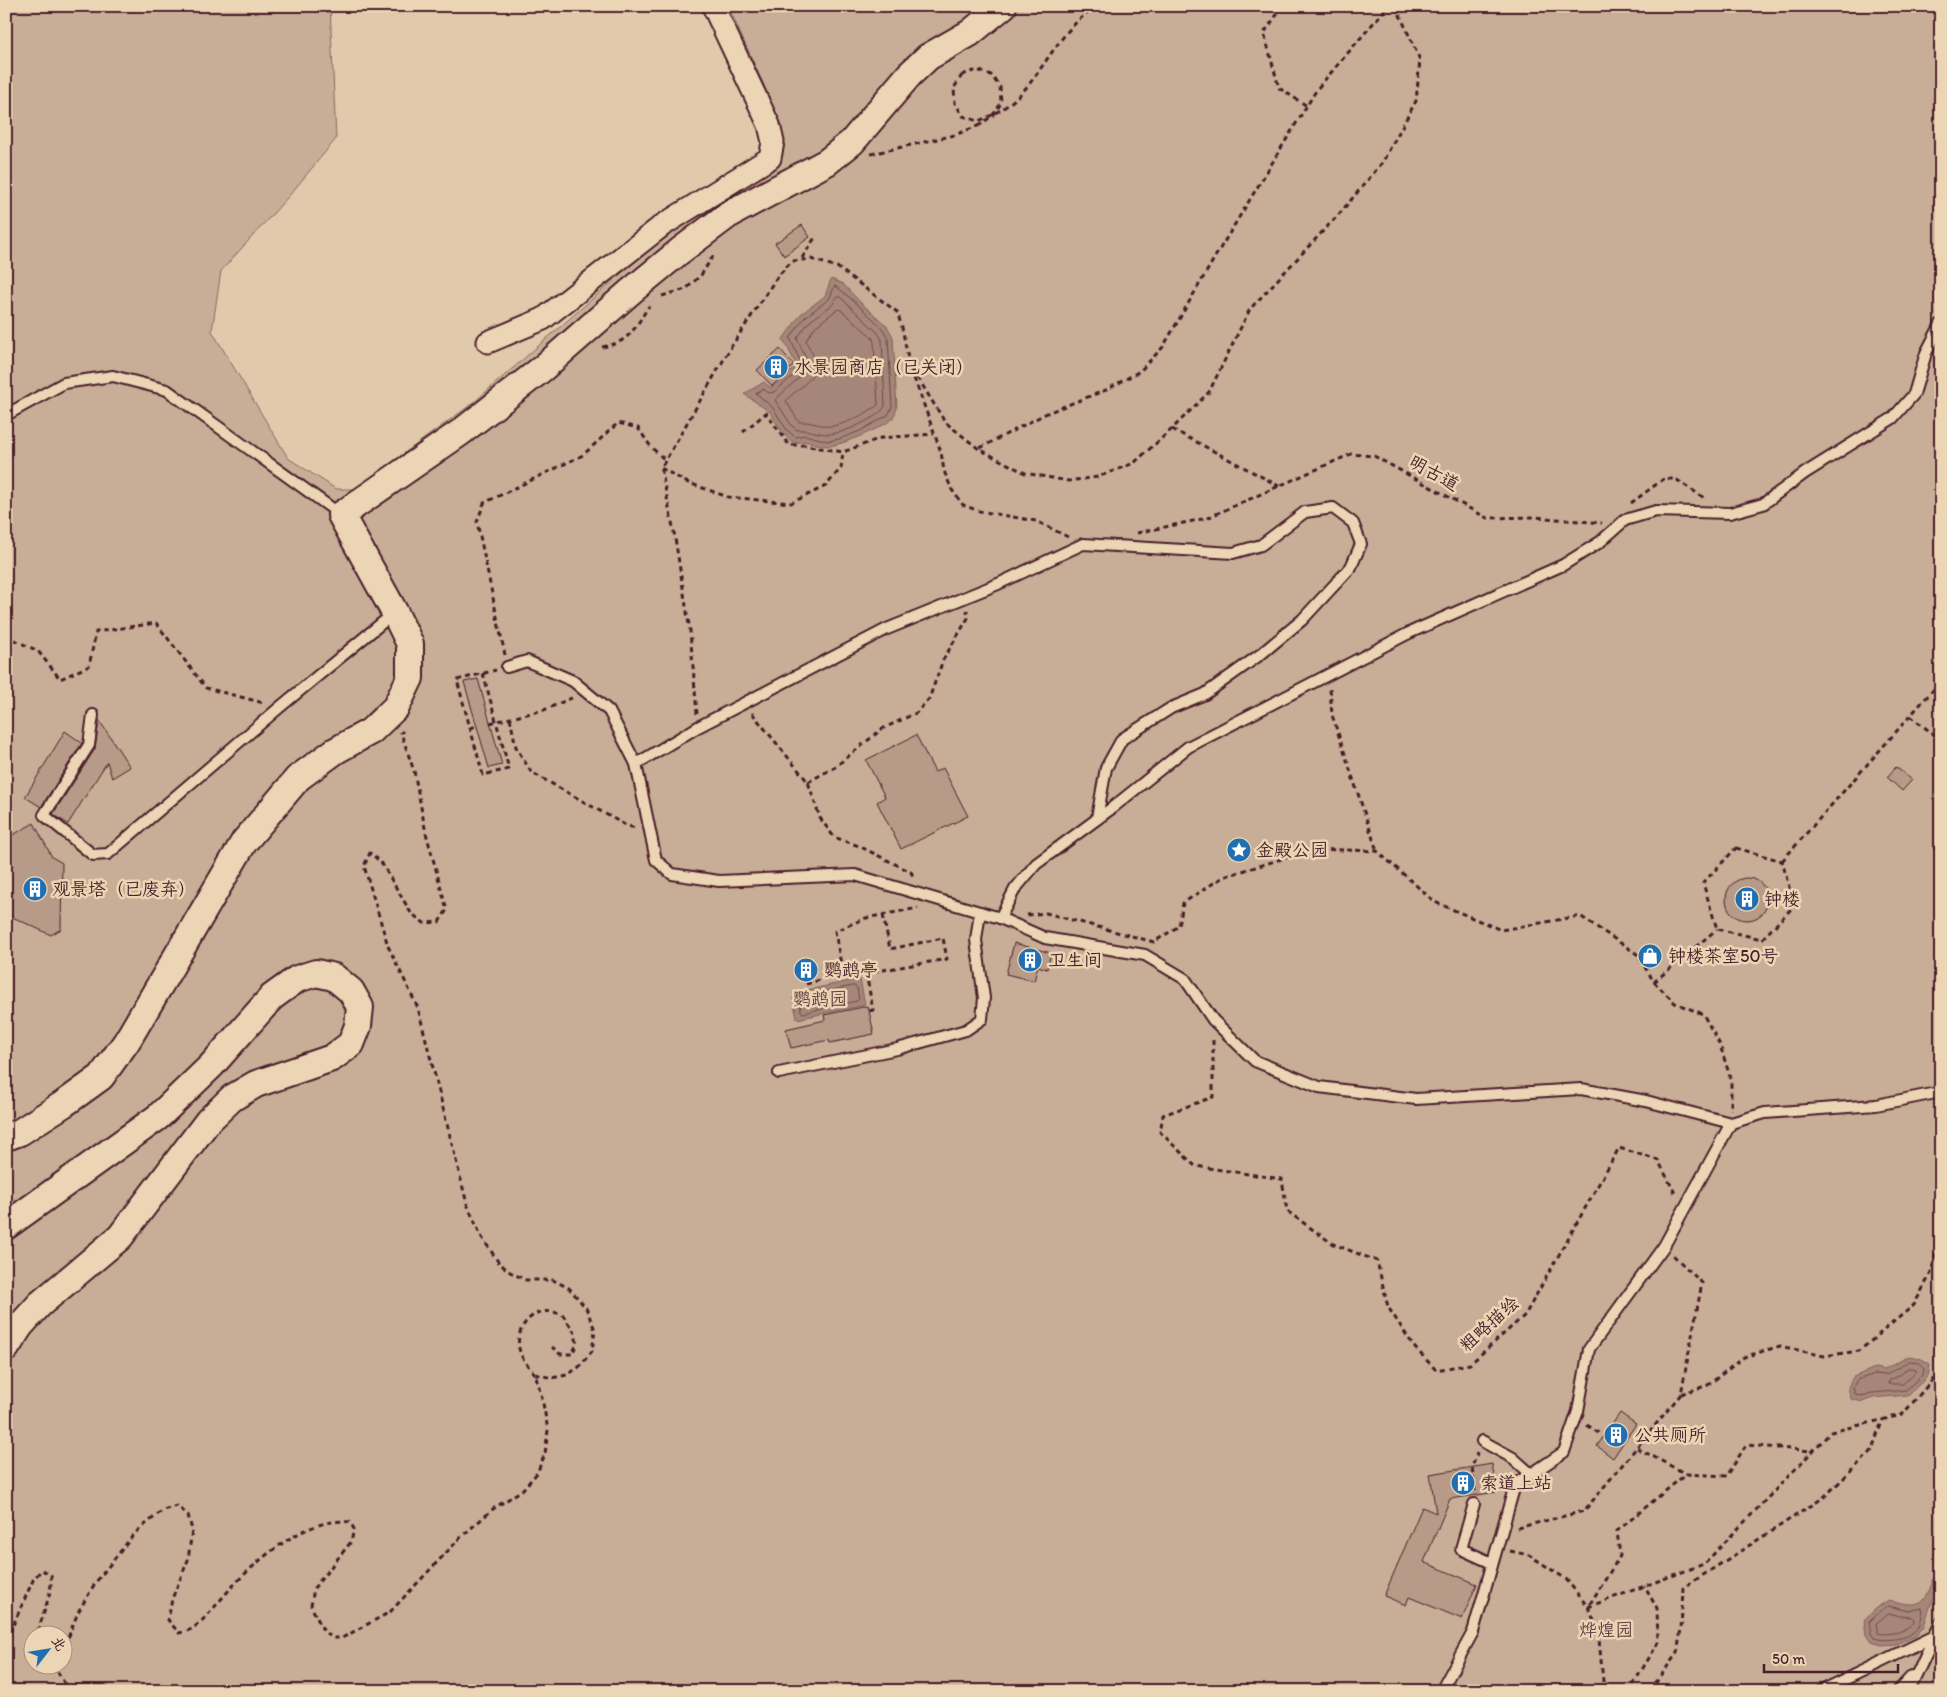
<svg xmlns="http://www.w3.org/2000/svg" width="1947" height="1697" font-family="Itim,'LXGW WenKai TC',sans-serif">
<style>
.green{fill:#c8ae96;stroke:#896660;fill-rule:evenodd}
.water{fill:#a68678;stroke:#815d59}
.lines{fill:none;stroke-linecap:round;stroke-linejoin:round}
.shore{stroke:#6f484a;stroke-width:1}
.building{fill:#b79a88;stroke:#4a1f2b}
.service-casing{stroke:#4a1f2b;stroke-width:14}
.minor-casing{stroke:#4a1f2b;stroke-width:25}
.tertiary-casing{stroke:#4a1f2b;stroke-width:30}
.path{stroke:#4a1f2b;stroke-width:3;stroke-dasharray:5 4;stroke-linecap:butt}
.service{stroke:#ebd5b4;stroke-width:10}
.minor{stroke:#ebd5b4;stroke-width:21}
.tertiary{stroke:#ebd5b4;stroke-width:26}
.path-bridge{stroke:#4a1f2b;stroke-width:3;stroke-dasharray:5 4;stroke-linecap:butt}
.labels{text-anchor:middle;stroke-width:5;stroke-linejoin:round;paint-order:stroke}
.poi-label{font-size:18px;fill:#4a1f2b;stroke:#ebd5b4;text-anchor:start}
.street-label{font-size:18px;fill:#4a1f2b;stroke:#ebd5b4}
.park-label{font-size:18px;fill:#633c40;stroke:#ebd5b4}
</style>
<rect width="100%" height="100%" fill="#e1caac"/>
<filter id="ink" filterUnits="userSpaceOnUse"><feTurbulence type="fractalNoise" baseFrequency=".02" numOctaves="2"/><feDisplacementMap in="SourceGraphic" scale="10" xChannelSelector="R" yChannelSelector="G"/><feConvolveMatrix kernelMatrix="1 2 1 2 8 2 1 2 1" color-interpolation-filters="sRGB"/></filter>
<g filter="url(#ink)">
<!-- green -->
<path class="green" d="M6 6H330L336 139 288 197 221 271 212 331 288 458 336 489H355L473 403 671 230 781 160 780 121 728 6H1941V1691H6ZM32 1634H62V1664H32Z"/>
<!-- water -->
<g class="water">
<path d="M831 279 843 284 861 303 887 326 893 337 897 408C896 411 894 416 892 419 884 427 840 446 828 446 813 445 811 439 794 443L783 434 770 412 744 394 764 382 771 388 797 366 783 339 801 314 825 296Z"/>
<path d="M860 979 865 1005 797 1019 793 998 807 995V990Z"/>
<path d="M1909 1356 1920 1358 1930 1364 1928 1376 1908 1395 1873 1398 1862 1402 1851 1399 1848 1387 1853 1377 1875 1368 1884 1370Z"/>
<path d="M1937 1575 1941 1581 1929 1609 1924 1626 1916 1636 1896 1644 1882 1645 1871 1642 1866 1635 1864 1621C1872 1612 1879 1605 1889 1600 1900 1604 1921 1611 1927 1595 1929 1591 1930 1588 1932 1584V1580Z"/>
</g>
<g class="lines">
<!-- shore -->
<g class="shore">
<path d="M835 286C839 287 877 322 882 328 884 331 886 335 888 338L892 407 888 415 860 431 839 439 828 441 805 435 795 437 787 430 773 408 756 393 763 389 769 393 774 392 801 369V363L790 338 805 317 829 299Z"/>
<path d="M837 297H840L878 333 882 340 885 406C881 417 840 435 829 434 817 434 809 429 797 430L792 426 775 400 807 370V361L797 338 809 322 832 305Z"/>
<path d="M838 309 841 310 872 337 874 342 878 405C867 413 840 428 827 426 817 425 809 421 799 422L786 401C795 389 818 380 815 361 814 354 808 347 806 340L815 327Z"/>
<path d="M854 986 857 988 859 999 857 1001 803 1013 801 1011 800 1002 809 999 813 994Z"/>
<path d="M1909 1361 1919 1362 1924 1368 1923 1374 1906 1390 1872 1393 1862 1396 1855 1394 1853 1387 1857 1380 1875 1374 1886 1375Z"/>
<path d="M1908 1368H1914L1916 1371 1903 1384H1888L1889 1381 1900 1375Z"/>
<path d="M1888 1606 1909 1611 1922 1608 1923 1610C1922 1615 1921 1622 1919 1626 1911 1639 1887 1642 1874 1638L1871 1633 1869 1622 1882 1610Z"/>
<path d="M1889 1613 1900 1616 1913 1617 1914 1622C1906 1631 1890 1636 1878 1633L1876 1624Z"/>
</g>
</g>
<!-- building -->
<g class="building">
<path d="M802 225 810 237 784 256 775 243Z"/>
<path d="M780 349 794 365 772 386 757 370Z"/>
<path d="M478 679 502 765 489 768 464 682Z"/>
<path d="M99 720 130 767 112 778 107 762 68 824 53 814 95 749Z"/>
<path d="M65 731 82 743 41 807 25 797Z"/>
<path d="M916 735 935 772 943 768 968 816 901 849 877 802 885 797 866 760Z"/>
<path d="M1896 767 1912 780 1902 791 1887 777Z"/>
<path d="M34 823 52 857 62 863 61 929 51 935 6 914V839Z"/>
<circle cx="1747" cy="899" r="21"/>
<path d="M1014 943 1051 953 1047 969 1038 966 1034 981 1006 974Z"/>
<path d="M868 1006 874 1034 830 1043 829 1040 791 1048 786 1029 825 1020 824 1015Z"/>
<path d="M1620 1413 1636 1424 1613 1458 1597 1446Z"/>
<path d="M1492 1464 1497 1492 1450 1499 1424 1562 1477 1584 1462 1619 1409 1597 1406 1605 1384 1596 1422 1507 1436 1513 1430 1474Z"/>
</g>
<g class="lines">
<defs>
<g id="service">
<path d="M6 415 64 383 113 376 167 390 341 515"/>
<path d="M507 667 527 661 573 681 609 711 636 764 656 860 672 874 719 881 855 875 1000 918 1045 938 1145 955 1185 979 1213 1020 1255 1061 1319 1087 1416 1099 1581 1089 1646 1101 1731 1123 1765 1113 1876 1105 1941 1092"/>
<path d="M93 715 89 745 44 815 93 855 108 854 280 707 394 613"/>
<path d="M636 764 698 727 887 629 998 584 1083 544 1233 553 1261 545 1305 512 1333 508 1353 523 1361 544 1351 567 1302 620 1261 654 1205 694 1171 708 1122 739 1106 768 1097 818"/>
<path d="M1000 918 1015 889 1036 864 1112 808 1188 747 1409 633 1563 565 1600 542 1625 520 1656 511 1730 513 1763 504 1805 473 1893 418 1914 394 1926 353 1941 324"/>
<path d="M779 1073 897 1049 966 1030 982 1019 984 998 976 940 980 912"/>
<path d="M1482 1441 1513 1458 1531 1474"/>
<path d="M1474 1504 1461 1549 1492 1563"/>
<path d="M1441 1691 1473 1632 1515 1485 1564 1452 1578 1411 1589 1349 1664 1246 1731 1123"/>
<path d="M1821 1691 1941 1633"/>
<path d="M1898 1691 1912 1676"/>
<path d="M1909 1691 1941 1622"/>
</g>
<path id="minor" d="M488 342 543 319 663 225 770 158 773 142 769 125 713 6"/>
<g id="tertiary">
<path d="M6 1137 20 1132 65 1103 101 1077 127 1041 244 842 298 778 335 751 371 731 396 707 410 678V644L395 613 341 515 461 432 543 368 630 292 680 251 728 215 827 162 852 142 909 75 928 57 970 33 1003 6"/>
<path d="M6 1226 158 1117 211 1066 272 997 297 979 316 973 334 977 351 991 360 1007 358 1026 351 1044 332 1058 256 1084 232 1098 208 1121 120 1237 40 1304 20 1326 6 1348"/>
</g>
</defs>
<!-- service casing -->
<use href="#service" class="service-casing"/>
<!-- minor casing -->
<use href="#minor" class="minor-casing"/>
<!-- tertiary casing -->
<use href="#tertiary" class="tertiary-casing"/>
<!-- path -->
<g class="path">
<path d="M1283 6 1264 33 1279 88 1307 106"/>
<path d="M962 75 954 88 955 103 963 116 978 121C998 114 1017 100 1030 83 1051 56 1067 23 1098 6"/>
<path d="M871 154 955 135 980 125"/>
<path d="M802 258 816 236"/>
<path d="M662 296 686 289 701 275 715 253"/>
<path d="M602 347C630 343 635 327 649 306"/>
<path d="M913 370 945 422 979 449 1025 473 1068 481 1098 477 1134 463 1172 429 1209 392 1250 309 1340 213 1382 163 1416 101 1420 60 1396 6"/>
<path d="M1172 429 1279 486"/>
<path d="M743 432 766 413 789 445H804L843 452 881 438 934 434"/>
<path d="M980 448 1047 413 1106 390 1140 371 1163 347 1218 252 1317 89 1388 6"/>
<path d="M661 468 686 482 728 497 791 503 826 486 841 468 843 452"/>
<path d="M1631 503 1665 478 1677 480 1706 499"/>
<path d="M1137 533 1207 518 1351 454 1374 456 1487 518 1534 517 1602 523"/>
<path d="M6 636 38 651 60 679 89 666 96 632 156 623 206 688 264 703"/>
<path d="M505 655 477 522 484 503 583 455 618 423 638 428 651 447 665 460"/>
<path d="M483 673 509 769 483 775 457 680 496 670"/>
<path d="M1330 689 1332 715 1377 851"/>
<path d="M752 713 808 782 820 818 834 837 859 846 911 872 914 878"/>
<path d="M697 714 690 631 674 532 661 468 731 347 777 277 792 261 811 259 837 267 897 312 902 327 909 364 941 452 944 471 952 490 963 505 979 511 1036 521 1068 537"/>
<path d="M1910 716 1941 740"/>
<path d="M510 718 516 747 531 772 625 825 635 828"/>
<path d="M490 723 544 710 574 697"/>
<path d="M470 728 477 726"/>
<path d="M808 782 835 767 882 729 916 713 929 699 943 660 968 618 967 610"/>
<path d="M1941 838 1935 848 1941 890"/>
<path d="M1736 848 1782 861 1794 906 1762 939 1717 929 1703 883Z"/>
<path d="M1782 861 1941 681"/>
<path d="M883 915 890 949 943 938 947 959 866 973 842 970 835 931 866 918 918 908"/>
<path d="M1027 915 1046 913 1154 942 1179 926 1183 903 1223 877 1314 849 1377 851 1435 902 1501 930 1580 916 1637 954 1654 982 1675 1003 1703 1014 1720 1045 1731 1080V1110"/>
<path d="M866 973 873 1010 869 1011"/>
<path d="M1654 982 1717 929"/>
<path d="M806 984 817 981 842 970"/>
<path d="M1213 1040V1097L1163 1115 1160 1132 1195 1166 1282 1179 1287 1211 1333 1244 1377 1261 1388 1307 1415 1348 1436 1370 1470 1364 1525 1315 1619 1148 1658 1160 1676 1195"/>
<path d="M1941 1040V1055"/>
<path d="M535 1374C529 1367 523 1361 520 1352 515 1336 523 1319 538 1313 546 1310 554 1312 562 1314L575 1333 577 1344 572 1354H560L552 1347"/>
<path d="M1681 1394 1708 1385 1744 1357 1780 1346 1824 1356 1859 1351 1914 1305 1931 1273 1941 1234"/>
<path d="M1587 1425 1600 1434"/>
<path d="M1637 1448 1686 1474"/>
<path d="M1475 1491 1472 1467 1477 1453"/>
<path d="M1517 1528 1584 1511 1681 1394 1702 1283 1673 1255"/>
<path d="M1510 1551 1529 1555 1566 1579 1588 1607 1704 1564 1831 1432 1902 1415 1941 1370"/>
<path d="M6 1641 34 1578 42 1570 51 1575C53 1595 41 1615 38 1634"/>
<path d="M62 1654 78 1612 96 1582 135 1533 163 1510 177 1506 188 1515 192 1530 188 1560 172 1599 168 1620 179 1633C183 1632 189 1631 193 1628 203 1622 221 1599 230 1589 257 1560 308 1515 350 1522L354 1529 351 1542 314 1588 311 1606 324 1632 333 1638H342L390 1612 461 1537 493 1509 522 1490 537 1473 545 1454 548 1430 542 1398 535 1374 552 1378 567 1375 579 1367 592 1351 595 1330 586 1308 569 1288 553 1280H526L510 1272 499 1263 481 1236 467 1204 418 1008 388 946 364 866 370 853 381 862 411 913 424 923 439 922 447 910 426 833 414 771 401 733 403 731"/>
<path d="M53 1664 69 1691"/>
<path d="M1604 1691 1598 1629 1588 1607 1620 1556 1617 1531 1686 1474 1727 1476 1746 1445 1812 1451"/>
<path d="M1627 1691 1631 1688 1658 1643 1657 1608 1644 1586"/>
<path d="M1650 1691 1677 1653 1681 1630 1683 1588 1823 1498 1871 1452 1883 1419"/>
</g>
<!-- service -->
<use href="#service" class="service"/>
<!-- minor -->
<use href="#minor" class="minor"/>
<!-- tertiary -->
<use href="#tertiary" class="tertiary"/>
<!-- path-bridge -->
<path class="path-bridge" d="M962 75 977 70 991 75 1000 87 1001 103 993 115 980 125"/>
</g>
</g>
<!-- icons -->
<defs>
<symbol id="building-disc" viewBox="-11 -11 22 22"><circle r="9.5" fill="#1f6fb2" stroke="#ebd5b4"/><path d="M-4-6H4V6H1V3H-1V6H-4ZM-2.5-4.3h1.7v1.8h-1.7ZM.8-4.3h1.7v1.8H.8ZM-2.5-1h1.7V.8h-1.7ZM.8-1h1.7V.8H.8Z" fill="#fff"/></symbol>
<symbol id="sight-disc" viewBox="-11 -11 22 22"><circle r="9.5" fill="#1f6fb2" stroke="#ebd5b4"/><path d="M0-6L1.8-2.2L6-1.7L2.9 1.2L3.7 5.4L0 3.3L-3.7 5.4L-2.9 1.2L-6-1.7L-1.8-2.2Z" fill="#fff"/></symbol>
<symbol id="shop-disc" viewBox="-11 -11 22 22"><circle r="9.5" fill="#1f6fb2" stroke="#ebd5b4"/><path d="M-5-2.5h2.3a2.7 3.5 0 0 1 5.4 0H5L5.5 6h-11ZM-1.5-2.5h3a1.5 2.3 0 0 0-3 0Z" fill="#fff"/></symbol>
</defs>
<g fill-rule="evenodd">
<use href="#building-disc" x="762" y="353" width="28" height="28"/>
<use href="#sight-disc" x="1225" y="836" width="28" height="28"/>
<use href="#building-disc" x="21" y="875" width="28" height="28"/>
<use href="#building-disc" x="1733" y="885" width="28" height="28"/>
<use href="#shop-disc" x="1636" y="942" width="28" height="28"/>
<use href="#building-disc" x="1016" y="946" width="28" height="28"/>
<use href="#building-disc" x="792" y="956" width="28" height="28"/>
<use href="#building-disc" x="1602" y="1421" width="28" height="28"/>
<use href="#building-disc" x="1449" y="1469" width="28" height="28"/>
</g>
<g class="labels">
<!-- poi labels -->
<g class="poi-label">
<text x="794" y="373">水景园商店（已关闭）</text>
<text x="1256" y="856">金殿公园</text>
<text x="52" y="895">观景塔（已废弃）</text>
<text x="1764" y="905">钟楼</text>
<text x="1668" y="962">钟楼茶室50号</text>
<text x="1048" y="966">卫生间</text>
<text x="824" y="976">鹦鹉亭</text>
<text x="1634" y="1441">公共厕所</text>
<text x="1480" y="1489">索道上站</text>
</g>
<!-- street labels -->
<g class="street-label">
<text transform="translate(1434 473) rotate(29)" y="6">明古道</text>
<text transform="translate(1489 1324) rotate(-42)" y="6">粗略描绘</text>
</g>
<!-- park labels -->
<g class="park-label">
<text x="820" y="1005">鹦鹉园</text>
<text x="1606" y="1636">烨煌园</text>
</g>
</g>
<!-- margin -->
<rect width="1947" height="1697" fill="none" stroke="#ebd5b4" stroke-width="25"/>
<rect x="12" y="12" width="1922" height="1672" fill="none" stroke="#4a1f2b" stroke-width="2" filter="url(#ink)"/>
<!-- north arrow -->
<g transform="translate(48 1650) rotate(59)"><circle r="24" fill="#ebd5b4" stroke="#ab8c7d"/>
<path d="M0-4L9 19L0 12L-9 19Z" fill="#1f6fb2"/>
<text y="-8" font-size="14" font-weight="bold" text-anchor="middle" fill="#4a1f2b">北</text>
</g>
<!-- scale -->
<path d="M1764 1664v8h134v-8" fill="none" stroke="#4a1f2b" stroke-width="2.5"/>
<text x="1772" y="1664" font-size="15" fill="#4a1f2b" stroke="#ebd5b4" stroke-width="4" paint-order="stroke">50 m</text>
</svg>
